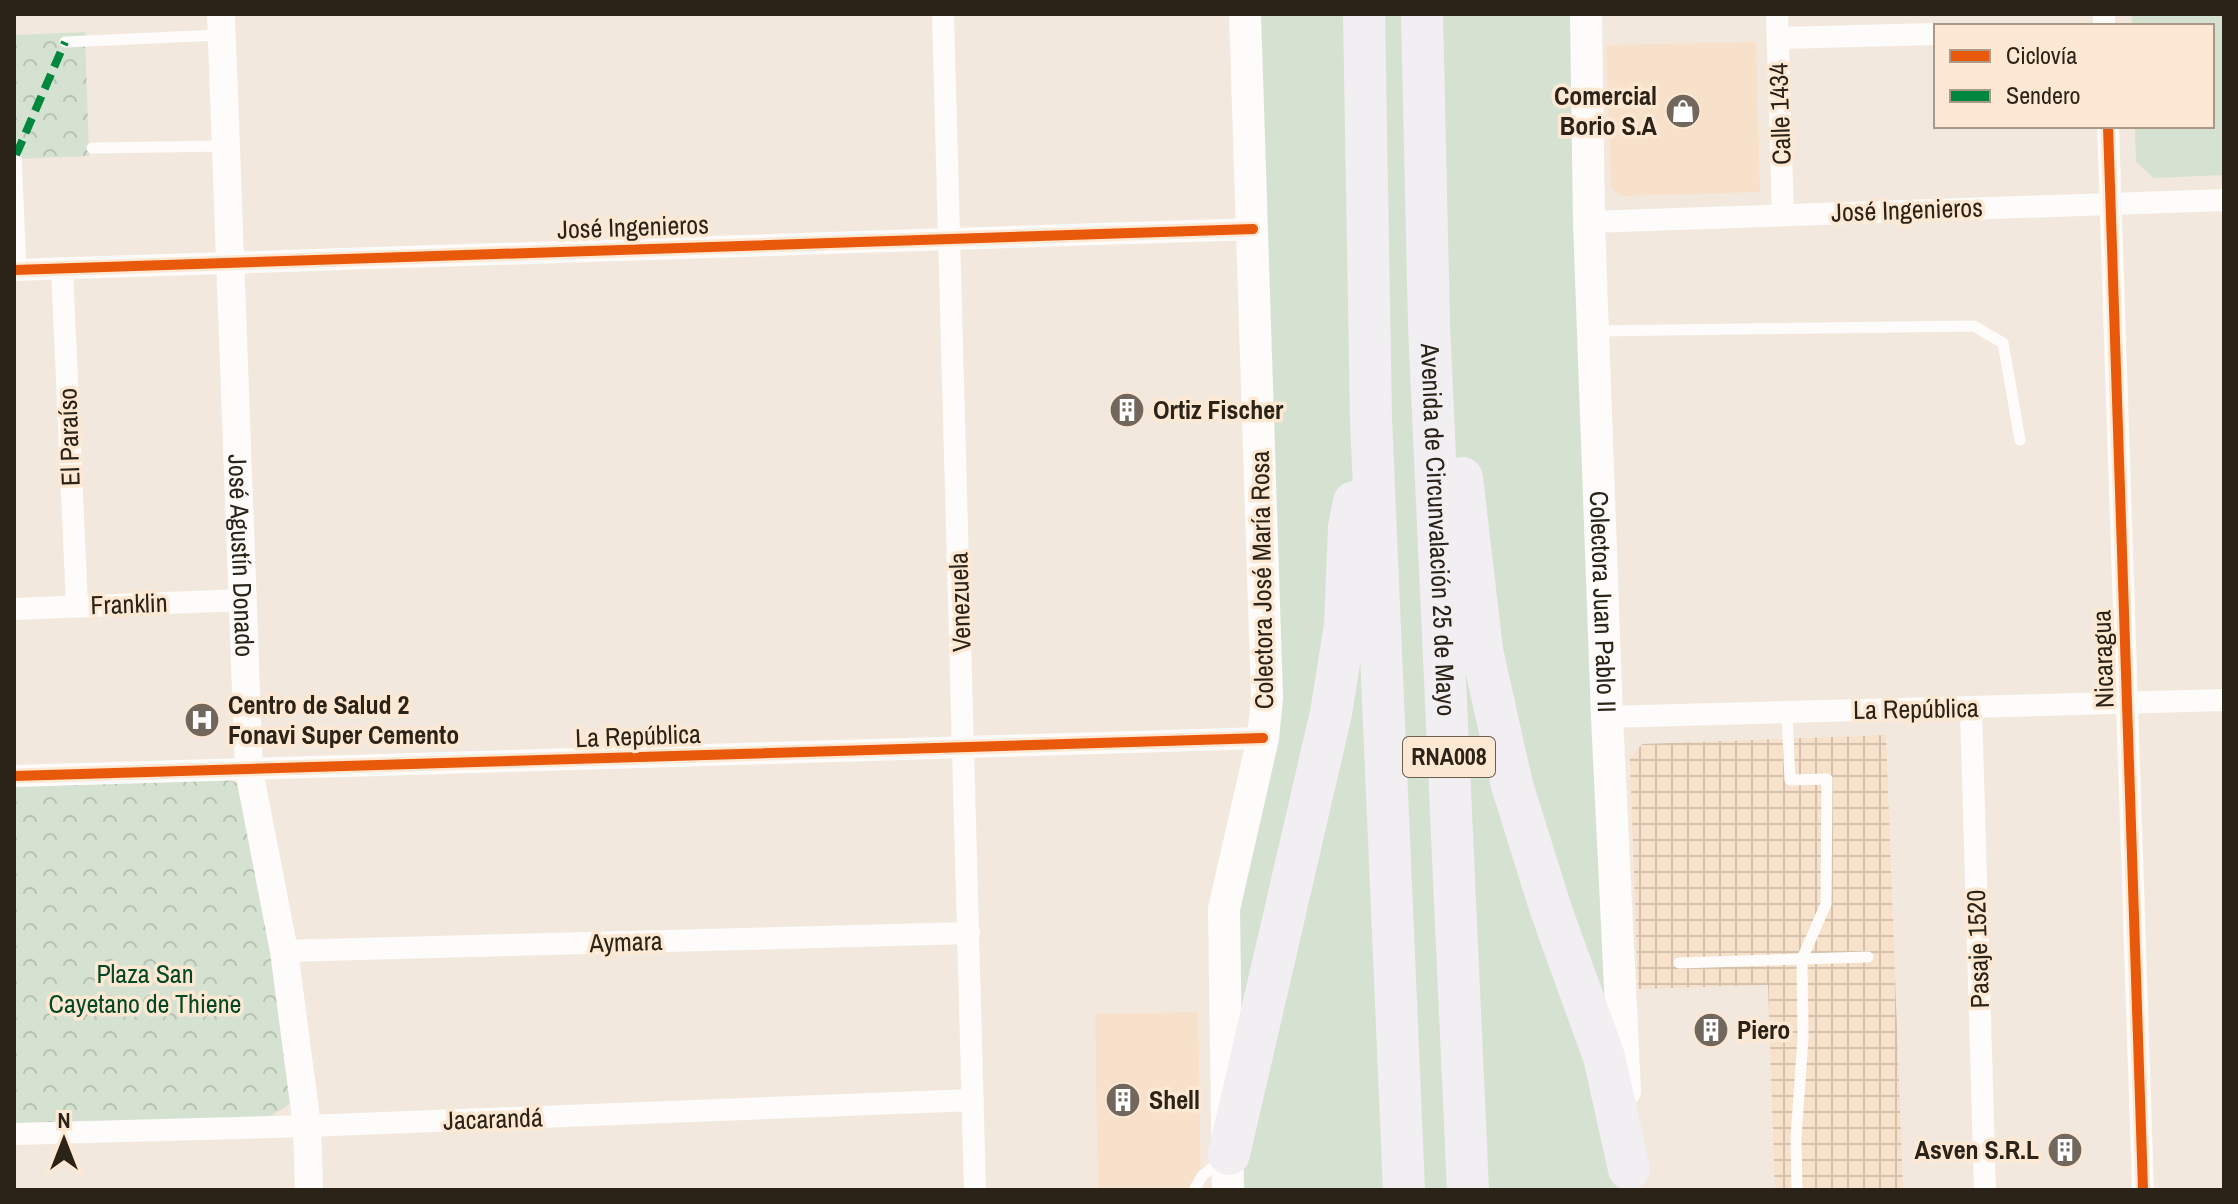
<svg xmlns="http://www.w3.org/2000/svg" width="2238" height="1204" font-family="'Archivo Narrow',sans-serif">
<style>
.built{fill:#f7e1ca}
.industrial{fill:url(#industrial-grid)}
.grass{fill:#d6e2d1}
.forest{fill:url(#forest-crowns)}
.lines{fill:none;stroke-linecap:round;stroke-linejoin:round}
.service{stroke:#fdfcfa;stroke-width:11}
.minor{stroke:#fdfcfa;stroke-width:22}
.tertiary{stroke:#fdfcfa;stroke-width:28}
.secondary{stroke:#fdfcfa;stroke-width:32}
.motorway{stroke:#f1eff2;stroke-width:42}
.quiet{stroke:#00873e;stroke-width:8;stroke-dasharray:16 8;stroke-linecap:butt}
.cycleway-casing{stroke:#fde9d3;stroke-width:15}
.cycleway{stroke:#e8590c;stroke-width:10}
.labels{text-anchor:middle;stroke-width:7;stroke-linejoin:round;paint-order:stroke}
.shield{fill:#fde9d3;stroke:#6a5e50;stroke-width:2}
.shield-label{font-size:24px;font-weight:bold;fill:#2b2218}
.poi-label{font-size:26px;font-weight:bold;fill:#2b2218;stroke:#fde9d3;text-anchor:start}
.street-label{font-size:26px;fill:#2b2218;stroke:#fde9d3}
.park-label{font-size:26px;fill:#034724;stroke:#fde9d3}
</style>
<defs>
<pattern id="industrial-grid" width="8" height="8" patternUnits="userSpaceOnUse" patternTransform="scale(2)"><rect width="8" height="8" fill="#f7e1ca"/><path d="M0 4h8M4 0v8" fill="none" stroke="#d4c1ad"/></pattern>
<pattern id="forest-crowns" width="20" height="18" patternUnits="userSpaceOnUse" patternTransform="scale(2)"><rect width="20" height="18" fill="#d6e2d1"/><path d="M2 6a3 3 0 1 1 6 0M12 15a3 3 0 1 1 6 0" fill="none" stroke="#b8c2b3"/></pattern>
</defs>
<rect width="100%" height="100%" fill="#f3e8dd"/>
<!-- built -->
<g class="built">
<path d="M1756 42 1760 192 1621 196 1611 187 1606 45Z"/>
<path d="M1198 1012 1201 1190H1098L1095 1014Z"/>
</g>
<!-- industrial -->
<path class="industrial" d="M1886 735 1903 1190H1775L1768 985 1638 989 1630 759 1642 744Z"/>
<!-- grass -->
<g class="grass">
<path d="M1245 14H1586L1631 1190H1228L1224 909 1263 738Z"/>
<path d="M2132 14H2224V175L2154 178 2136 162 2135 126H2212V26H2132Z"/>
</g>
<!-- forest -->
<g class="forest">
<path d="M85 32 89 156 14 159V35Z"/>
<path d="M229 779 243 787 272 950 293 1102 264 1120 14 1128V787Z"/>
</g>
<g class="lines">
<!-- service -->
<g class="service">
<path d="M65 42 220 35"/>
<path d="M92 148 224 146"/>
<path d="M16 155 21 269"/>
<path d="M1595 331 1974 326 2003 343 2020 440"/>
<path d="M1787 712 1790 780 1827 779 1826 904 1802 959 1803 1038 1796 1138 1797 1190"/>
<path d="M1679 963 1868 957"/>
<path d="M1194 1190 1202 1176 1223 1159"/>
</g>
<!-- minor -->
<g class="minor">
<path d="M943 14 975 1190"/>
<path d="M1777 14 1783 215"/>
<path d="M2104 14V26"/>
<path d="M1778 38 1936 34"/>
<path d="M2108 126 2143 1190"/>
<path d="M1589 222 2224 200"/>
<path d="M62 268 77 606"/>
<path d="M14 270 1253 229"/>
<path d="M14 609 243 600"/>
<path d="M1971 708 1985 1190"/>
<path d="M1607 717 2224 700"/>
<path d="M14 776 1263 738"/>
<path d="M284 951 969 933"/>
<path d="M14 1134 307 1126 973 1100"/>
</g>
<!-- tertiary -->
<path class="tertiary" id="s1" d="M221 14 249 771 284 951 307 1126 309 1190"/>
<!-- secondary -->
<g class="secondary">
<path id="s2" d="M1586 14 1589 222 1607 717 1625 1091"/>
<path d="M1228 1190 1224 909 1263 738 1267 698 1245 14"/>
</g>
<!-- motorway -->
<g class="motorway">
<path d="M1364 14 1371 419 1404 1190"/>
<path id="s3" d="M1422 14 1429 325 1468 1190"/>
<path d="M1462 478 1482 650 1512 785 1551 910 1604 1057 1629 1169"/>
<path d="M1229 1154 1331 713 1345 626 1349 527 1354 502"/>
</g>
<!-- quiet -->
<path class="quiet" d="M16 155 65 42"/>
<defs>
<g id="cycleway">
<path d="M2108 126 2143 1190"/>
<path d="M14 270 1253 229"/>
<path d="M14 776 1263 738"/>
</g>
</defs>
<!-- cycleway casing -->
<use href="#cycleway" class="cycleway-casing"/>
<!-- cycleway -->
<use href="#cycleway" class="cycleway"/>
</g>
<!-- icons -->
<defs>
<symbol id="shop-disc" viewBox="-11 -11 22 22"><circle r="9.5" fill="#71675d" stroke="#fde9d3"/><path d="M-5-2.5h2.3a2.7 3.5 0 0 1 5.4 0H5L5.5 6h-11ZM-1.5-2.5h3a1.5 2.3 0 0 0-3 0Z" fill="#fff"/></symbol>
<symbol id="building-disc" viewBox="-11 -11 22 22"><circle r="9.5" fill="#71675d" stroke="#fde9d3"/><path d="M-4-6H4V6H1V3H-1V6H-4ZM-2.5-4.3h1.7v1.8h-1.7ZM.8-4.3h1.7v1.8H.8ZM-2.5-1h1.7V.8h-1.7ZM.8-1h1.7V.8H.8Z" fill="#fff"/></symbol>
<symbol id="hospital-disc" viewBox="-11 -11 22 22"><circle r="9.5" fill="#71675d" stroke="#fde9d3"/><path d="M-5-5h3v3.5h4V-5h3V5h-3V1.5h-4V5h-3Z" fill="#fff"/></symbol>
</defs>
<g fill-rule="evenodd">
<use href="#shop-disc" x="1663" y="91" width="40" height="40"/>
<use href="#building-disc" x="1107" y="390" width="40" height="40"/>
<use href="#hospital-disc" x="182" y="700" width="40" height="40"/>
<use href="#building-disc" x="1691" y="1010" width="40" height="40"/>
<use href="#building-disc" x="1103" y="1080" width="40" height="40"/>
<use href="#building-disc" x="2045" y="1130" width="40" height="40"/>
</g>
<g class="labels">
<!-- shield labels -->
<rect class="shield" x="1403" y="737" width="92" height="40" rx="6"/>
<g class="shield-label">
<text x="1449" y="765">RNA008</text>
</g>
<!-- poi labels -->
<g class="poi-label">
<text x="1657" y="105" text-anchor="end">Comercial<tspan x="1657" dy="30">Borio S.A</tspan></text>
<text x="1153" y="419">Ortiz Fischer</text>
<text x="228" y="714">Centro de Salud 2<tspan x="228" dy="30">Fonavi Super Cemento</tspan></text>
<text x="1737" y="1039">Piero</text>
<text x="1149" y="1109">Shell</text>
<text x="2039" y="1159" text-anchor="end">Asven S.R.L</text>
</g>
<!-- street labels -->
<g class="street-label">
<text transform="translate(1780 114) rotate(-92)" y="9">Calle 1434</text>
<text transform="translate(1907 210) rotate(-2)" y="9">José Ingenieros</text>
<text transform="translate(633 227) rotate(-2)" y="9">José Ingenieros</text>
<text transform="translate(69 437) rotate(-92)" y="9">El Paraíso</text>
<text dy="9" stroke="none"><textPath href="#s3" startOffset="516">Avenida de Circunvalación 25 de Mayo</textPath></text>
<text dy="9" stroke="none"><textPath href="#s1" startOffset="542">José Agustín Donado</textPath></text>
<text transform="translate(1262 580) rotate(-91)" y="9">Colectora José María Rosa</text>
<text transform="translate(960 602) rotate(-92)" y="9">Venezuela</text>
<text dy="9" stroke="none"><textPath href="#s2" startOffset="588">Colectora Juan Pablo II</textPath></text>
<text transform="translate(129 604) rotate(-2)" y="9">Franklin</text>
<text transform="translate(2103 659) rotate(-92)" y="9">Nicaragua</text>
<text transform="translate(1916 709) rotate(-1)" y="9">La República</text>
<text transform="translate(638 736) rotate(-2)" y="9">La República</text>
<text transform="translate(626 942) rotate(-2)" y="9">Aymara</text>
<text transform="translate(1978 949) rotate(-92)" y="9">Pasaje 1520</text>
<text transform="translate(493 1119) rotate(-2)" y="9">Jacarandá</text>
</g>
<!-- park labels -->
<g class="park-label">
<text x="145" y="983">Plaza San<tspan x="145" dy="30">Cayetano de Thiene</tspan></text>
</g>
</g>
<!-- border -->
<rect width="2238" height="1204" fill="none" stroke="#2b2218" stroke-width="32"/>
<!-- legend -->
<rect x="1934" y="24" width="280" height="104" fill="#fde9d3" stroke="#a99988" stroke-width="2"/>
<rect x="1950" y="50" width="40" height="12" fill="#e8590c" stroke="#a99988" stroke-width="2"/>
<text x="2006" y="64" font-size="24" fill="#2b2218">Ciclovía</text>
<rect x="1950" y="90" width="40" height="12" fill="#00873e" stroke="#a99988" stroke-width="2"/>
<text x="2006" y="104" font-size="24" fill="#2b2218">Sendero</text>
<!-- north arrow -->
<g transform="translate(64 1140)" stroke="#fde9d3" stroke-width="6" paint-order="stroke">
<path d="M0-6L14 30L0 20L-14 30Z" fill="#2b2218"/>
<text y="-12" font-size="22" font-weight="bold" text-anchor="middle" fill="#2b2218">N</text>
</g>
</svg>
